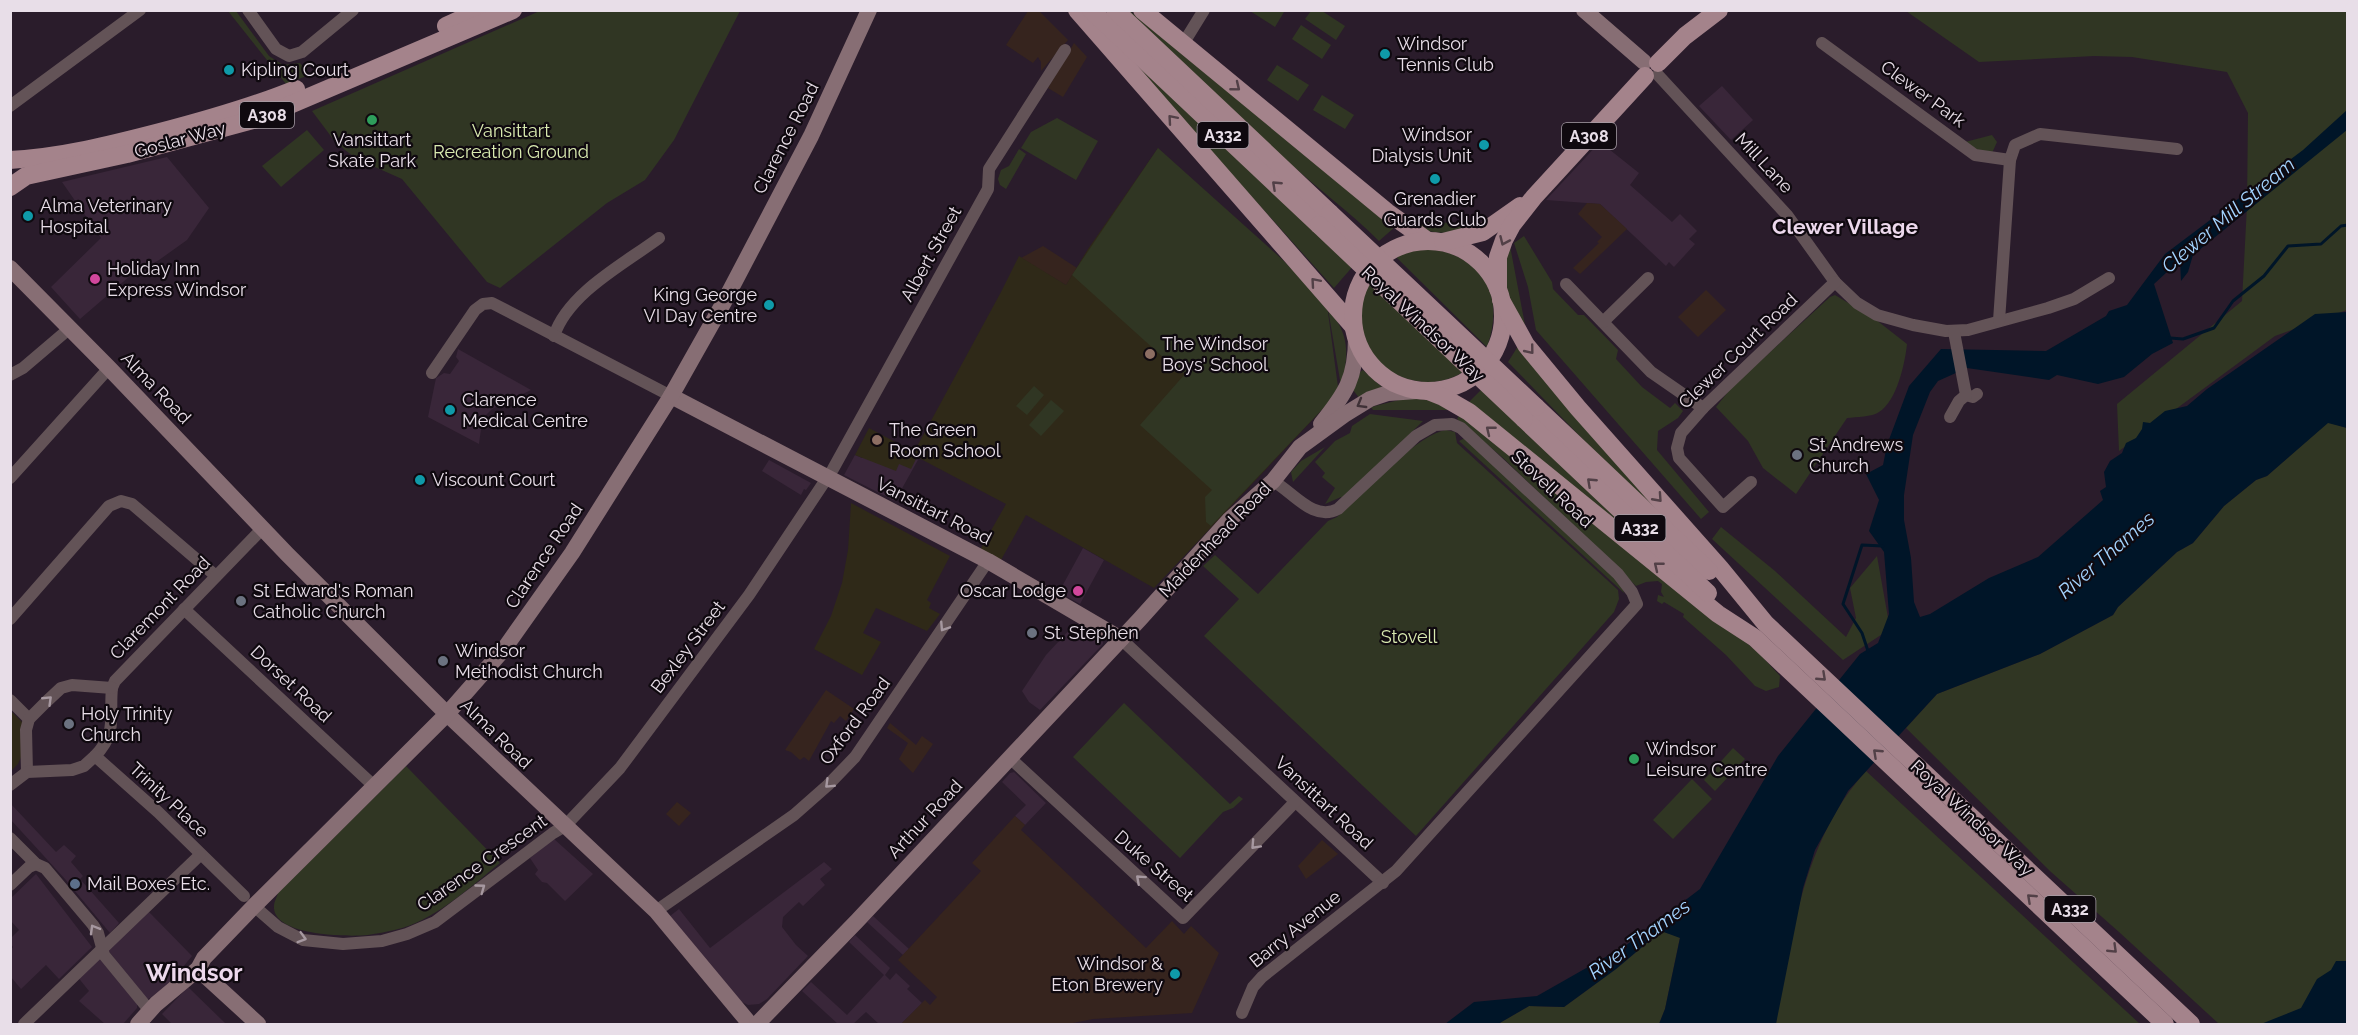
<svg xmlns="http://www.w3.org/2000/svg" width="2358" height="1035" font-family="Raleway,sans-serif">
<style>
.built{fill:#392639}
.industrial{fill:#36241e}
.education{fill:#2f2918}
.green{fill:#303623}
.water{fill:#001528}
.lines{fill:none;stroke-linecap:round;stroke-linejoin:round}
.stream{stroke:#001528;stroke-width:3}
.street{stroke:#635357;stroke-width:12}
.secondary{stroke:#876e74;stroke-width:16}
.primary{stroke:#a4838b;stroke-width:18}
.primary-bridge{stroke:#a4838b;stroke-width:18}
.oneway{stroke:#524047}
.oneway2{stroke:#3f3137}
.oneway3{stroke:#a698a0}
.culture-dot{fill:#0f9aa8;stroke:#0f090f;stroke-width:2}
.leisure-dot{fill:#2e9e5b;stroke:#0f090f;stroke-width:2}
.hotel-dot{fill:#d1479c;stroke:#0f090f;stroke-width:2}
.education-dot{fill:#8d6e63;stroke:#0f090f;stroke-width:2}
.worship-dot{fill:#6b7280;stroke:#0f090f;stroke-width:2}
.service-dot{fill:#5c6f8a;stroke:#0f090f;stroke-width:2}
.labels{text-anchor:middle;stroke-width:4.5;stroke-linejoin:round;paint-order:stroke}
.shield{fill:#0f090f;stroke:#a79ea7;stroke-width:1.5}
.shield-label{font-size:16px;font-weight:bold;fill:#e8dee8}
.poi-label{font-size:18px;fill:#e8dee8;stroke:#0f090f;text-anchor:start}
.street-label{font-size:18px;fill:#e8dee8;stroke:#0f090f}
.park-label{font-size:18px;fill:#d9eab0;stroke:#0f090f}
.water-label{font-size:20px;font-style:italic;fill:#a3d3fe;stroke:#0f090f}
.quarter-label{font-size:21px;font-weight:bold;fill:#ecd8ec;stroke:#0f090f}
.district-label{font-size:24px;font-weight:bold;fill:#ecd8ec;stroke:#0f090f}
</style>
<rect width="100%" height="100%" fill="#2a1c2b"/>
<!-- built -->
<g class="built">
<path d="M1722 86 1753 120 1731 140 1699 106Z"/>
<path d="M1600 142 1639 173 1630 185 1672 222 1680 214 1697 231 1689 239 1695 244 1674 267 1669 262 1666 266 1600 204 1546 200Z"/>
<path d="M167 157 209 208 187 240 159 260 130 276 80 319 51 287 101 238 62 182Z"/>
<path d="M458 349 531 390 492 409 486 415 481 429 479 444 428 417 436 378 444 373 450 374 459 361 456 357Z"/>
<path d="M855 455 862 458 863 456 899 464 919 458 895 501 844 475Z"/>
<path d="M769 460 811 483 806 490 804 489 801 495 762 471Z"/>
<path d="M1083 548 1104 560 1080 604 1059 592Z"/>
<path d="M1073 626 1103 641V644L1040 710 1029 702 1022 691 1046 655Z"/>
<path d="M1014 772 1046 803 1025 825 1015 816 1026 805 1002 782 1010 773Z"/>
<path d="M10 803 56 852 64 845 76 856 71 862 83 876 80 879 119 923 110 933 65 879 11 820Z"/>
<path d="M554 839 593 874 565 901 547 883 542 882 535 874 538 870 530 858Z"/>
<path d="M824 862 832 869 820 879 825 885 803 906 799 902 783 917 782 927 796 945 808 956 767 999 759 1004 748 1005 740 1001 670 916 679 909 710 948Z"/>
<path d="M36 874 92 947 59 979 46 965 21 989 11 977V950L13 947 11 944V938L19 930 11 921V898Z"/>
<path d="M149 912 192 956 169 984 146 1001 108 950Z"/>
<path d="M873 916 909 949 903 955 867 922Z"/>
<path d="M855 935 890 968 885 975 890 980 896 973 910 986 907 989 922 1003 901 1024H879L866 1012 853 1024H838L802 991 811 982 847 1015 884 975 849 942Z"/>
<path d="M98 957 137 1004V1008L123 1024H105L79 1001 89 991 77 976Z"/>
<path d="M188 987 226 1024H172L162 1014Z"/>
</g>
<!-- industrial -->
<g class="industrial">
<path d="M1028 11H1039L1068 40 1041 71V62L1038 57 1033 63 1006 45Z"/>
<path d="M1074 43 1087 57 1063 97 1048 88Z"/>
<path d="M1587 203 1600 204 1627 229 1580 274 1573 268 1599 243 1597 242 1602 237 1578 214Z"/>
<path d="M1043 246 1077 268 1066 285 1021 258Z"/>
<path d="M1706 290 1726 310 1698 337 1678 317Z"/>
<path d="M826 690 854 709 846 721 840 716 834 723 831 721 809 761 804 757 800 760 791 752 785 750Z"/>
<path d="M890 723 916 745 922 736 933 744 913 773 899 759 908 743 887 728Z"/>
<path d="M677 802 691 813 679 826 666 814Z"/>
<path d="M1015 816 1025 825 1021 830 1146 948 1172 921 1184 934 1191 926 1219 953 1192 1013 1093 1019 1068 1024H901L925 1000 930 1005 937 997 898 960 981 871 972 863Z"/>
<path d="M1322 840 1338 854 1306 879 1298 866Z"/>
</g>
<!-- education -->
<g class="education">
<path d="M1158 148 1333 398 1154 588 1026 515 1001 560 980 550 1006 504 917 457 911 469 899 464 896 471 855 455 869 428 914 452 1001 292 1019 256 1066 285 1088 249Z"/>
<path d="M851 503 950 556 927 600 931 603 929 608 940 614 927 631 876 608 863 633 881 642 862 675 814 649 831 616 842 583 848 550Z"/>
<path d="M11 711 23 723 22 755 18 764 11 771Z"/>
</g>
<!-- green -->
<g class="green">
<path d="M542 10 740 11 674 140 645 180 607 203 500 288 487 282 402 179 357 159 345 150 333 139 312 111Z"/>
<path d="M1282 10 1284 12 1275 27 1250 11Z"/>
<path d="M228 11H236L269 56 283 65 300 63 309 75 286 84Z"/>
<path d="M1125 11H1130L1396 226 1379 241C1350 212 1317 188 1286 160 1232 111 1179 60 1125 11Z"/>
<path d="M1311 11H1322L1345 26 1336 40 1305 19Z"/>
<path d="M1906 11H2347V310L2275 336 2119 451 2117 404 2242 301 2247 206 2248 113 2227 72 2132 57 2094 56 1979 62Z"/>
<path d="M1095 23 1354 265 1334 288Z"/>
<path d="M1301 25 1331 45 1322 59 1292 39Z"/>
<path d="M1277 65 1309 85 1298 101 1267 80Z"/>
<path d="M1322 95 1354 115 1345 129 1313 110Z"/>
<path d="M1057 118 1098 141 1076 180 1021 148 1031 132Z"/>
<path d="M307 130 324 150 281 187 262 166Z"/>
<path d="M1992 135 1997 142 1992 153 1979 152 1965 142Z"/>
<path d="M1158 148 1284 261 1327 305 1338 387 1333 398 1211 526 1206 522 1205 497 1212 490 1140 425 1185 374 1176 369 1072 275Z"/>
<path d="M1019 149 1026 154 1006 189 1000 185 998 179 1001 170 1009 166Z"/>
<path d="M1408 221 1479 224V227C1454 233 1430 238 1408 221Z"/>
<path d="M1524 236 1552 282 1553 289 1578 315H1584L1618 350 1616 359 1642 387 1670 408 1675 403 1683 411 1678 418 1658 431 1657 450 1709 512 1701 519 1536 330 1528 287 1514 243Z"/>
<path d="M1510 246 1526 330C1515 315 1499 278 1505 259 1506 255 1508 250 1510 246Z"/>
<path d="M1418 248C1479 250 1507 290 1487 347L1395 256Z"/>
<path d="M1370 280 1466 370C1422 401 1359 369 1360 315 1360 304 1363 290 1370 280Z"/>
<path d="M1835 295 1875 319 1907 344C1905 363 1897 401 1879 412 1872 417 1856 417 1847 418L1796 494 1763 468 1748 441 1716 407 1731 388 1830 297Z"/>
<path d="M1328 309C1350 334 1349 355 1341 386Z"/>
<path d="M1520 343 1692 543 1598 455 1508 362Z"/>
<path d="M1363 370 1382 387 1360 399 1353 390 1360 372Z"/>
<path d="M1034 386 1044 395 1027 415 1016 406Z"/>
<path d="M1484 387 1670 565 1467 404Z"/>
<path d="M1407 398 1429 400 1451 410H1373L1371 407Z"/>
<path d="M1051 400 1064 411 1041 436 1029 425Z"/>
<path d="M1370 414 1423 421 1344 499 1341 497 1325 504 1335 488 1322 477 1325 473 1315 462 1335 441 1350 433 1352 426Z"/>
<path d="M1460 414 1758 652 1780 676 1779 687 1766 691 1755 686 1726 655 1683 617 1684 614 1664 602 1662 604 1657 601 1658 595 1664 597 1661 592 1662 584 1658 581 1646 582 1636 586 1503 458 1457 419Z"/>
<path d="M2328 422 2347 428V1024H2219L2119 932 2051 872 1906 728 1937 694 2040 654 2113 615 2118 607 2177 552 2193 543 2224 506 2256 480 2267 476Z"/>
<path d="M1446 430 1455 432 1457 443 1618 590 1619 599 1614 612 1416 836 1204 636 1239 599 1203 566 1215 555 1258 594 1328 521 1337 517C1361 495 1417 434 1446 430Z"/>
<path d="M1465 438 1621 582 1624 593 1459 441Z"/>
<path d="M1325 447 1293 482 1291 472 1301 461Z"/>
<path d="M1721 527 1775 571 1846 637 1856 618 1850 588 1877 556 1890 629 1843 660 1712 539Z"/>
<path d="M1124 703 1230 804 1239 796 1243 799 1233 808 1223 812 1180 858 1073 757Z"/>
<path d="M1733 748 1745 759 1715 791 1704 780Z"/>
<path d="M406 766 500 863C475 883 450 906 422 920 405 929 386 932 368 935 348 937 272 936 274 906 274 902 277 897 278 893Z"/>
<path d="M1866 771 2140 1024H1776C1778 1002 1784 979 1788 956 1801 888 1819 823 1866 771Z"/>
<path d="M1692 779 1712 799 1673 839 1653 820Z"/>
<path d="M1661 931 1680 937 1665 1009 1659 1024H1498L1529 1006 1564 1007 1616 969Z"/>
</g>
<!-- water -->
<g class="water">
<path d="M2347 110V130L2193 255 2188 272 2181 281 2180 260 2154 284 2173 343 2152 354 2124 377 2098 384 2057 375 2049 380 1967 368 1938 381 1930 392 1913 435 1904 495V520L1911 558 1914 602 1920 617 1930 614 1989 578 2038 557 2103 500 2100 491 2106 487 2104 472 2110 461 2122 453 2126 443 2136 438 2142 429 2143 422 2150 423 2165 411 2187 406 2207 389 2315 314 2347 312V428L2328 423 2267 476 2256 480 2224 506 2193 543 2177 552 2118 607 2113 615 2040 654 1937 694 1848 791 1815 850 1803 888 1776 1024H1659L1665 1009 1680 938 1661 931 1616 969 1564 1007 1529 1006 1498 1024H1445L1474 1002 1537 996 1625 946 1700 889 1778 756 1860 654 1878 643 1889 614 1884 552 1869 531 1879 500 1866 474 1883 465 1887 445 1909 386 1941 349 2046 351 2106 316 2109 311 2127 305 2165 254 2303 150Z"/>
<path d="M2336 961H2347V1024H2261L2301 1008 2317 979 2331 970Z"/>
</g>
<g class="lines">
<!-- stream -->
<g class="stream">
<path d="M2170 338 2183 339 2214 328 2233 301 2264 276 2288 246 2321 244 2341 226 2348 225"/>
<path d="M1868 651 1862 633 1843 604 1862 545 1883 546"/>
</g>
<!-- street -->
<g class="street">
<path d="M248 10 276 49 289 56 302 52 353 10"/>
<path d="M1822 43 1975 155 2010 160 2015 145 2040 134 2177 149"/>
<path d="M1183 44 1204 10"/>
<path d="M1658 75 1787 215 1835 282 1857 303 1877 315 1913 325 1946 331 1968 330 2048 308 2074 299 2109 278"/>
<path d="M10 106 140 10"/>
<path d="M1566 284 1651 372 1703 408"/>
<path d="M1999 321 2010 160"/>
<path d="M1603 322 1648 278"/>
<path d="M554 336C568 293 624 264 659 238"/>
<path d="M432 373 475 310 483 304 492 303 671 396"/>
<path d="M10 375 23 368 70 328"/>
<path d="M1966 395 1973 397 1977 394"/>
<path d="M1950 417 1959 401 1966 395 1954 332"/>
<path d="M10 478 109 368"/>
<path d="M1751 482 1723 507 1679 458 1677 448 1681 433 1703 408 1835 282"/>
<path d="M184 609 374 786"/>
<path d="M10 619 109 506 121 501 132 504 216 576"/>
<path d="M1121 639 1383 883"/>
<path d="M10 700 29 719"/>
<path d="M95 756C118 732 109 718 112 688L115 681 262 529"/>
<path d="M1010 758 1183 918 1295 802"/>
<path d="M27 772 26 730 29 719 46 702 61 688 72 685 112 688"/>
<path d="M10 785 27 772 72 770 84 766 95 756 158 812 244 896"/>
<path d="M10 838 36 864 45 868 93 925 98 933 104 955 150 1011"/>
<path d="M10 885 29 867 36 864"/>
<path d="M254 906 278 927 303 940 343 944 382 941 407 934 435 922 553 833 565 826 620 768 749 595 833 469 988 189 989 169 1065 50"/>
<path d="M656 911 794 815 828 785 855 757 988 561"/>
<path d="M1242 1013 1253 987 1262 977 1396 871 1637 604 1632 592 1618 574 1461 428 1452 424 1435 425 1416 436 1338 509C1313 522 1293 492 1273 481"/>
<path d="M24 1024 200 855"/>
</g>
<!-- secondary -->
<g class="secondary">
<path d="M1584 10 1644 62"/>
<path d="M10 268 109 368 287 554 447 714 656 911 750 1024"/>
<path d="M671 396 988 561 1121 639"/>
<path d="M1321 424C1346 393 1356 378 1356 337"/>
<path d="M198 969 258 1024"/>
<path d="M138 1024 156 1004 198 969 204 958 254 906 447 714 504 649 572 553 671 396 724 302 811 136 869 10"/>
<path d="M757 1024 857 921 1140 619 1229 520 1273 481 1300 447 1344 415 1370 399 1388 393 1417 391"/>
</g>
<!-- primary -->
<g class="primary">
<path d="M1077 10 1353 326"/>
<path d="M1091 10 1319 225"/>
<path d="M1115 10 1330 213"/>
<path d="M1142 10 1387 212 1428 241"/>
<path d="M446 26 481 10"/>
<path d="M1658 63 1685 36 1719 10"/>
<path d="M10 160C62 157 110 145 160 132 206 120 252 107 296 89"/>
<path d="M10 187 26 176 127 154 257 119 513 10"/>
<circle cx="1428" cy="316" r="75"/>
<path d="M1443 242 1483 232 1520 206"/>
<path d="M1498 289V257L1504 240 1512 225 1534 197 1645 76"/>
<path d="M1501 300 1526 345 1578 408 1720 568 1765 623 2191 1024"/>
<path d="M1428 391 1443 397 1469 412 1718 614 1755 638 2165 1024"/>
<path d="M1536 407 1709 571"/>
<path d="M1524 419 1708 593"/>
</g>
<!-- primary-bridge -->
<g class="primary-bridge">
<path d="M1330 213 1536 407"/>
<path d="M1319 225 1524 419"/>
</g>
</g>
<!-- one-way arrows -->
<defs><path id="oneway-chevron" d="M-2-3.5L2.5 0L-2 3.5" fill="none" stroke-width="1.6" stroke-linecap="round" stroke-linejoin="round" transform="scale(1.5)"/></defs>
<g class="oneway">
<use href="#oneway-chevron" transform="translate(1236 87) rotate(39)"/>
<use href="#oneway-chevron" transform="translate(1172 119) rotate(-131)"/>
<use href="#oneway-chevron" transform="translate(1276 185) rotate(-137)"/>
<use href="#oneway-chevron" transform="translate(1504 241) rotate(114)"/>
<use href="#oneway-chevron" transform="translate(1315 282) rotate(-131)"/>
<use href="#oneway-chevron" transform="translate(1530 350) rotate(51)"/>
<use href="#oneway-chevron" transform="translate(1490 430) rotate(-141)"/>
<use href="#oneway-chevron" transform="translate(1591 482) rotate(-137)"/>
<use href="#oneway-chevron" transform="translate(1658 498) rotate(48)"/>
<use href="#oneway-chevron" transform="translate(1658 566) rotate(-141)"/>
<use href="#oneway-chevron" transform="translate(1822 677) rotate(43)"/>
<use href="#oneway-chevron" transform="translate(1877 753) rotate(-137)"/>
<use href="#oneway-chevron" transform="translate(2031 898) rotate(-137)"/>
<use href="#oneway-chevron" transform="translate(2113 949) rotate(44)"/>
</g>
<use class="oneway2" href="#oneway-chevron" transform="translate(1361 404) rotate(150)"/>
<g class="oneway3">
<use href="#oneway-chevron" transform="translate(944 627) rotate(123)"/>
<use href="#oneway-chevron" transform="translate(48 700) rotate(-44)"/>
<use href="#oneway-chevron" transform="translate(829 784) rotate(136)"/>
<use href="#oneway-chevron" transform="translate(1255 845) rotate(133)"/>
<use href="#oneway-chevron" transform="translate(1140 879) rotate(-138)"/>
<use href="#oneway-chevron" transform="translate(481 888) rotate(-36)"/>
<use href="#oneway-chevron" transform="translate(94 929) rotate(-120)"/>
<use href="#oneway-chevron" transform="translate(302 938) rotate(16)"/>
</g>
<!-- markers -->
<g class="culture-dot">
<circle cx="1385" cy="54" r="6"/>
<circle cx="229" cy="70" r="6"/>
<circle cx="1484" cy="145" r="6"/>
<circle cx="1435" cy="179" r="6"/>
<circle cx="28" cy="216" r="6"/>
<circle cx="769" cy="305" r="6"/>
<circle cx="450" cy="410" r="6"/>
<circle cx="420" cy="480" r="6"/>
<circle cx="1175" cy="974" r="6"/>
</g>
<g class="leisure-dot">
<circle cx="372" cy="120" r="6"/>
<circle cx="1634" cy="759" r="6"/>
</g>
<g class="hotel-dot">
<circle cx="95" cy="279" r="6"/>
<circle cx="1078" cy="591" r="6"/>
</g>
<g class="education-dot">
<circle cx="1150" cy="354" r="6"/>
<circle cx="877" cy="440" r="6"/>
</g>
<g class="worship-dot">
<circle cx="1797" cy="455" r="6"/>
<circle cx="241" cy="601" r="6"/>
<circle cx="1032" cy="633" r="6"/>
<circle cx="443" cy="661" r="6"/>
<circle cx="69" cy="724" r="6"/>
</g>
<circle class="service-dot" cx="75" cy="884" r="6"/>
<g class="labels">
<!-- shield labels -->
<g class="shield">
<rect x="240" y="102" width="54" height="26" rx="4.5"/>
<rect x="1197.5" y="122" width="51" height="26" rx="4.5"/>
<rect x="1562" y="123" width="54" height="26" rx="4.5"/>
<rect x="1614.5" y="515" width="51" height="26" rx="4.5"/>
<rect x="2044.5" y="896" width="51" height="26" rx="4.5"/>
</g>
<g class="shield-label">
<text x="267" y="121">A308</text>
<text x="1223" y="141">A332</text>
<text x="1589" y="142">A308</text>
<text x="1640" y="534">A332</text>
<text x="2070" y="915">A332</text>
</g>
<!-- poi labels -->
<g class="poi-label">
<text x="1397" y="50">Windsor<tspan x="1397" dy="21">Tennis Club</tspan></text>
<text x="241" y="76">Kipling Court</text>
<text x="1472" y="141" text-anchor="end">Windsor<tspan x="1472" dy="21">Dialysis Unit</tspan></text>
<text x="372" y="146" text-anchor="middle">Vansittart<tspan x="372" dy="21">Skate Park</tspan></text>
<text x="1435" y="205" text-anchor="middle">Grenadier<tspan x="1435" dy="21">Guards Club</tspan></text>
<text x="40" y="212">Alma Veterinary<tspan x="40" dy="21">Hospital</tspan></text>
<text x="107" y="275">Holiday Inn<tspan x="107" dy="21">Express Windsor</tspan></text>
<text x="757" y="301" text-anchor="end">King George<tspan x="757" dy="21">VI Day Centre</tspan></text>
<text x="1162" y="350">The Windsor<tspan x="1162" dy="21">Boys' School</tspan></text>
<text x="462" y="406">Clarence<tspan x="462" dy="21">Medical Centre</tspan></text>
<text x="889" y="436">The Green<tspan x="889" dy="21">Room School</tspan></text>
<text x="1809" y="451">St Andrews<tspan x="1809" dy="21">Church</tspan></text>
<text x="432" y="486">Viscount Court</text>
<text x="253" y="597">St Edward's Roman<tspan x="253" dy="21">Catholic Church</tspan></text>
<text x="1066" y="597" text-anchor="end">Oscar Lodge</text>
<text x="1044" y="639">St. Stephen</text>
<text x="455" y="657">Windsor<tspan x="455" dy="21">Methodist Church</tspan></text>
<text x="81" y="720">Holy Trinity<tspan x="81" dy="21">Church</tspan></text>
<text x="1646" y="755">Windsor<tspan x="1646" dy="21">Leisure Centre</tspan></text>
<text x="87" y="890">Mail Boxes Etc.</text>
<text x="1163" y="970" text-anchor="end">Windsor &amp;<tspan x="1163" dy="21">Eton Brewery</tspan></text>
</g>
<!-- street labels -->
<g class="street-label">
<text transform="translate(1923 94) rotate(36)" y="6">Clewer Park</text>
<text transform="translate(786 138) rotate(-63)" y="6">Clarence Road</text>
<text transform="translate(180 140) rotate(-15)" y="6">Goslar Way</text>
<text transform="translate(1764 163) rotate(47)" y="6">Mill Lane</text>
<text transform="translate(931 254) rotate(-61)" y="6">Albert Street</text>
<text transform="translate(1423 324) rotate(43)" y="6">Royal Windsor Way</text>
<text transform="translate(1738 351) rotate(-44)" y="6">Clewer Court Road</text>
<text transform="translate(156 388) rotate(46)" y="6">Alma Road</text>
<text transform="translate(1552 489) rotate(43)" y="6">Stovell Road</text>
<text transform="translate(934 511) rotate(27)" y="6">Vansittart Road</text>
<text transform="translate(1215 540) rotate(-46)" y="6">Maidenhead Road</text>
<text transform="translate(544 556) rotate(-56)" y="6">Clarence Road</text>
<text transform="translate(160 608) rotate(-46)" y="6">Claremont Road</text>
<text transform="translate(688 647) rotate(-53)" y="6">Bexley Street</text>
<text transform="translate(291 684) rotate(43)" y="6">Dorset Road</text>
<text transform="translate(855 721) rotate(-53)" y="6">Oxford Road</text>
<text transform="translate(496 734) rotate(44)" y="6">Alma Road</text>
<text transform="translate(169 800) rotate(43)" y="6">Trinity Place</text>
<text transform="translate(1324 803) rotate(43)" y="6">Vansittart Road</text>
<text transform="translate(1972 818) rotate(43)" y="6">Royal Windsor Way</text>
<text transform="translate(925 819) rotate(-47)" y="6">Arthur Road</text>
<text transform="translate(482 863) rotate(-35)" y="6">Clarence Crescent</text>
<text transform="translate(1154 866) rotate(41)" y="6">Duke Street</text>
<text transform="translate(1295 929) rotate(-39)" y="6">Barry Avenue</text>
</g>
<!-- park labels -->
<g class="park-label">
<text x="511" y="137">Vansittart<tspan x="511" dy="21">Recreation Ground</tspan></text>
<text x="1409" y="643">Stovell</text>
</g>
<!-- water labels -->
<g class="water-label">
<text transform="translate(2228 215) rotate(-40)" y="7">Clewer Mill Stream</text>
<text transform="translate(2106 555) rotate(-41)" y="7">River Thames</text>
<text transform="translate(1639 939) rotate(-36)" y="7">River Thames</text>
</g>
<!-- quarter labels -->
<g class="quarter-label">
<text x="1845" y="234">Clewer Village</text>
</g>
<!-- district labels -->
<g class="district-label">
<text x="194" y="981">Windsor</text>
</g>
</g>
<!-- border -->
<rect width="2358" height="1035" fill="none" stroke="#e8dee8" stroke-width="24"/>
</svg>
